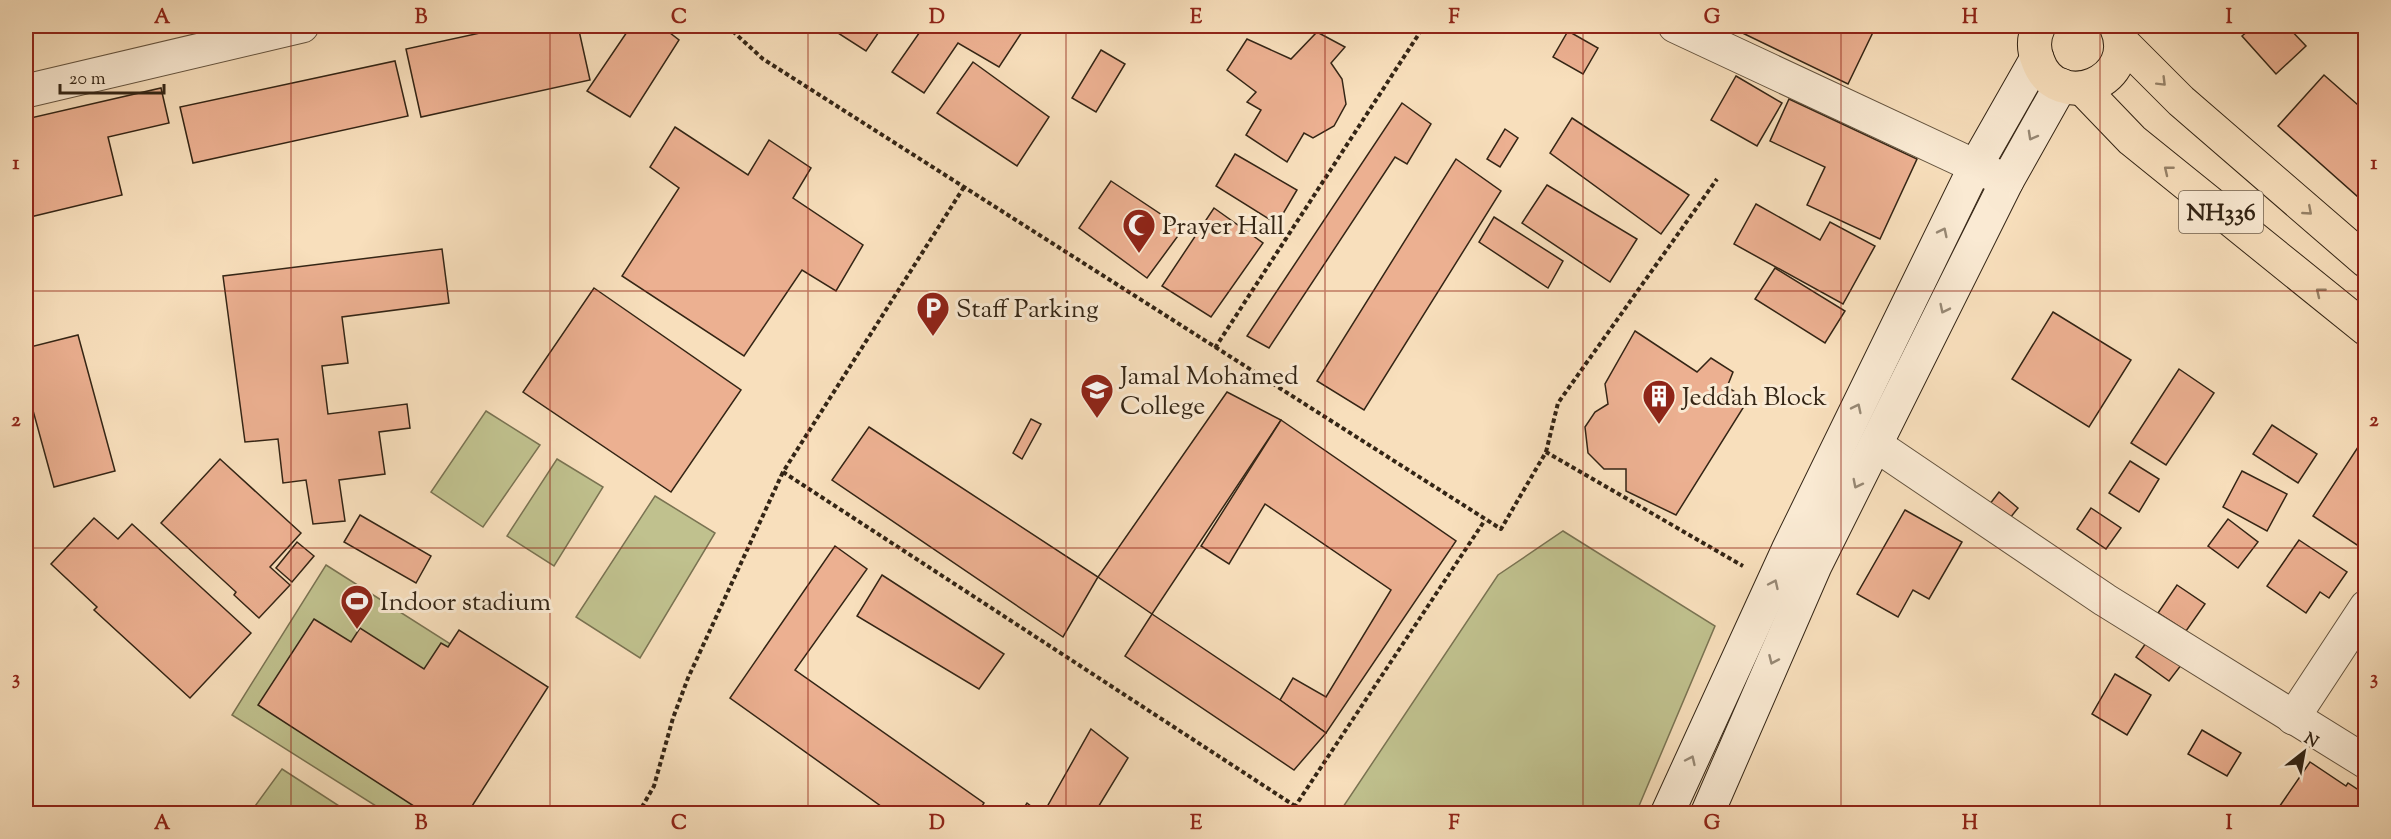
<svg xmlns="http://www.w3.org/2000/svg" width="2391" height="839" font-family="'Sorts Mill Goudy',serif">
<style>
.green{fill:#c0c18e;stroke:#7a7352;stroke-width:1.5}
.building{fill:#ecb091;stroke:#342515;stroke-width:1.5}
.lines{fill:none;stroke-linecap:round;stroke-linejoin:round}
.minor-casing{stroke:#65543f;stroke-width:35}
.secondary-casing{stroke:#342515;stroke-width:35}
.trunk-casing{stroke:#342515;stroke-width:35}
.path{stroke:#342515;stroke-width:4;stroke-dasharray:4.5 3;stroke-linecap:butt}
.minor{stroke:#faead3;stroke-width:33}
.secondary{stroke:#faead3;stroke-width:33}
.trunk{stroke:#f8dfbc;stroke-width:33}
.oneway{stroke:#968268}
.oneway2{stroke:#978874}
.grid{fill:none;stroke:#8f2418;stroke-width:1.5;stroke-opacity:0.55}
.labels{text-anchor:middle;stroke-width:6;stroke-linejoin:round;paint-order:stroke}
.shield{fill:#faead3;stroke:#6f604e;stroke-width:1.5}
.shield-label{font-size:24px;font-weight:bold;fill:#342515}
.poi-label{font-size:26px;fill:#342515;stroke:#faead3;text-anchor:start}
.neatline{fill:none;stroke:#8f2418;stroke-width:2}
.grid-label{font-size:20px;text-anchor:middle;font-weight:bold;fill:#8f2418}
</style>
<rect width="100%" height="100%" fill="#f8dfbc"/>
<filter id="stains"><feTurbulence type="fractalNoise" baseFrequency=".00333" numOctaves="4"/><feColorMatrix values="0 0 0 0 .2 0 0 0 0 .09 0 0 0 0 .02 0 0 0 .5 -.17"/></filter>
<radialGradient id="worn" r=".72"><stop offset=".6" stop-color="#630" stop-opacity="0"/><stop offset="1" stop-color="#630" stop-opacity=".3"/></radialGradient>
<!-- green -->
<g class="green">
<path d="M486 411 540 445 483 527 431 492Z"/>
<path d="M557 459 603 487 554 566 507 536Z"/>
<path d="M655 496 715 533 640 658 576 617Z"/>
<path d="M1563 531 1715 626 1636 813H1339L1498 575Z"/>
<path d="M326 565 526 692 450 813H387L232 715Z"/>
<path d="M282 769 350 813H250Z"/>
</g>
<!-- building -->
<g class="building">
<path d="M512 26H578L590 80 421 117 406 49Z"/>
<path d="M631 26H661L679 40 630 117 587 91Z"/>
<path d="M827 26H883L866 51Z"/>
<path d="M924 26H1026L999 67 958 43 924 93 892 72Z"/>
<path d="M1728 26H1876L1848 84Z"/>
<path d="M2254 26H2287L2306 46 2276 74 2242 36Z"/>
<path d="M1568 31 1598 48 1583 74 1553 57Z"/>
<path d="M1317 32 1345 47 1331 63 1342 79 1346 104 1334 126 1313 138 1304 133 1287 162 1246 135 1261 110 1247 102 1256 92 1227 70 1247 39 1291 59Z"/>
<path d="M1101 50 1125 64 1096 112 1072 98Z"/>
<path d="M395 61 408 116 193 163 180 107Z"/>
<path d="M973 62 1049 117 1017 166 937 113Z"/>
<path d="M2324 75 2366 112V204L2278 126Z"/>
<path d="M1736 76 1782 103 1757 146 1711 120Z"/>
<path d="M161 88 169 123 108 137 122 195 26 218V119Z"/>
<path d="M1789 99 1917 159 1880 239 1807 205 1825 167 1770 141Z"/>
<path d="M1402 103 1431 124 1407 164 1395 157 1269 348 1247 336Z"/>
<path d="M1572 118 1689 195 1661 234 1550 153Z"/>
<path d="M675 127 748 175 769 140 811 168 793 198 863 245 836 291 802 270 744 356 622 276 679 188 650 167Z"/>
<path d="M1505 129 1518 138 1500 167 1487 159Z"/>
<path d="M1235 154 1297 190 1277 224 1216 186Z"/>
<path d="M1456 159 1501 191 1364 410 1317 381Z"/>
<path d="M1111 181 1183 229 1147 278 1079 228Z"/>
<path d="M1547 185 1637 239 1610 282 1522 223Z"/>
<path d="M1756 204 1820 240 1830 222 1875 246 1843 304 1734 244Z"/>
<path d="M1214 208 1263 243 1211 317 1162 286Z"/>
<path d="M1494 217 1563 261 1548 288 1479 242Z"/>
<path d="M442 249 449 303 342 317 348 363 322 366 328 414 407 404 410 428 379 432 385 474 339 480 345 521 313 524 306 480 283 483 278 439 245 442 223 276Z"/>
<path d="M1775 268 1845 311 1825 343 1755 299Z"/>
<path d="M594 288 741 390 671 492 523 392Z"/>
<path d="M2053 312 2131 360 2089 427 2012 379Z"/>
<path d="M1635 331 1697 372 1711 358 1733 372 1727 387 1748 400 1676 515 1626 491V469H1604L1588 453 1585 427 1595 412 1608 404 1605 384Z"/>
<path d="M78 335 115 471 54 487 26 385V348Z"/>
<path d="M2179 369 2214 393 2166 465 2131 443Z"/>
<path d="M1227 392 1281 420 1152 614 1098 577Z"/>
<path d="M1031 419 1041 424 1022 459 1013 453Z"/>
<path d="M1281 420 1456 541 1326 733 1280 700 1293 678 1326 697 1391 590 1265 504 1229 564 1201 546Z"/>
<path d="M2272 425 2317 454 2298 483 2253 454Z"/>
<path d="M869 427 1098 577 1063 637 832 480Z"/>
<path d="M2360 444 2366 448 2363 549 2313 516Z"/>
<path d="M220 459 301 533 270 567 290 585 259 618 234 595 236 592 161 523Z"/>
<path d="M2130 461 2159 479 2139 512 2109 493Z"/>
<path d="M2242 471 2287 494 2267 531 2223 507Z"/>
<path d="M1999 492 2018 508 2002 528 1983 513Z"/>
<path d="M2091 508 2121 528 2106 549 2077 529Z"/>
<path d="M1905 510 1962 542 1929 599 1913 590 1898 617 1857 594Z"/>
<path d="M360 515 431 556 416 583 344 542Z"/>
<path d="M94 518 118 539 132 524 251 633 190 698 94 610 97 607 51 564Z"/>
<path d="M2228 519 2258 542 2238 568 2208 546Z"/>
<path d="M2299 540 2347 572 2329 598 2320 592 2306 613 2267 586Z"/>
<path d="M297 542 314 556 292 582 276 568Z"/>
<path d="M835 546 867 569 795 670 984 803 977 814H892L730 698Z"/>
<path d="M882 575 1004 654 979 689 857 616Z"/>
<path d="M2177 585 2205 604 2186 631 2158 613Z"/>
<path d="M1152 614 1280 700 1326 733 1294 770 1125 656Z"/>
<path d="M314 619 351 642 360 628 424 669 441 643 448 647 459 630 548 687 467 814H426L258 705Z"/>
<path d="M2151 636 2185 660 2169 681 2136 657Z"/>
<path d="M2115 674 2151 695 2127 735 2092 714Z"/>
<path d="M1091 729 1128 758 1094 814H1043Z"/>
<path d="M2202 730 2241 753 2227 776 2188 754Z"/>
<path d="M2310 762 2346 786 2348 783 2366 795 2365 814 2275 813Z"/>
<path d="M1027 803 1041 814H1020Z"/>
</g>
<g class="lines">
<defs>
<g id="minor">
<path d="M1675 26 2007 181"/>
<path d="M26 91 302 26"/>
<path d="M1876 445 2105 600 2366 762"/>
<path d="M2293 718 2366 607"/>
</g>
<g id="secondary">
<path d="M1667 814 1788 550 1975 167 2037 58"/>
<path d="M1707 814 1815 566 2007 181 2061 85"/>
</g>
<g id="trunk">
<path d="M2039 26C2033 38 2033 49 2038 61 2057 114 2141 82 2116 26"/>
<path d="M2121 41 2181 101 2366 261"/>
<path d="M2082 88 2132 140 2366 329"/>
</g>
</defs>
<!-- minor casing -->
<use href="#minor" class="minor-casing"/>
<!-- secondary casing -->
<use href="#secondary" class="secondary-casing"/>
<!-- trunk casing -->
<use href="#trunk" class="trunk-casing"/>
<!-- path -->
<g class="path">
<path d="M727 26 763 59 1501 529 1546 452 1743 566"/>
<path d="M964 187 783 472 1295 806"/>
<path d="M1215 348 1424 26"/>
<path d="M1546 452 1558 403 1717 179"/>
<path d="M638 814 654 786 673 718 688 678 783 472"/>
<path d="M1290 814 1485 520"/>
</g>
<!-- minor -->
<use href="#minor" class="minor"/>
<!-- secondary -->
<use href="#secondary" class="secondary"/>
<!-- trunk -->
<use href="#trunk" class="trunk"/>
</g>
<!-- one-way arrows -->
<defs><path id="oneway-chevron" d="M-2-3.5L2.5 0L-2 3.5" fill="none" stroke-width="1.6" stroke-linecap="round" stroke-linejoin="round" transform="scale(1.5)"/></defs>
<g class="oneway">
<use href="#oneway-chevron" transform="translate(2162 82) rotate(45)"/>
<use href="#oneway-chevron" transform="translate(2168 170) rotate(-141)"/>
<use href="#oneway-chevron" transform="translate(2308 211) rotate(41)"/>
<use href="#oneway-chevron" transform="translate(2320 292) rotate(-141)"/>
</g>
<g class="oneway2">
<use href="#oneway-chevron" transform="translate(2032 136) rotate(119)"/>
<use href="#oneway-chevron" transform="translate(1943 232) rotate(-64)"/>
<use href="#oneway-chevron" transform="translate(1944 309) rotate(116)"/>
<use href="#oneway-chevron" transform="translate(1857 408) rotate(-64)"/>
<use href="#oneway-chevron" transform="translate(1857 484) rotate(117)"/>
<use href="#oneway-chevron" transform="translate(1774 584) rotate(-65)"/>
<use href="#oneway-chevron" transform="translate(1773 660) rotate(114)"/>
<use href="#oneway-chevron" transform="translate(1691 760) rotate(-65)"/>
</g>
<!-- grid -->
<path class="grid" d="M291 26V814M550 26V814M808 26V814M1066 26V814M1325 26V814M1583 26V814M1841 26V814M2100 26V814M26 291H2366M26 548H2366"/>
<!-- icons -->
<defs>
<symbol id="mosque-pin" viewBox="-11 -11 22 30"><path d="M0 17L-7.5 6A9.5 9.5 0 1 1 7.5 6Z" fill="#8f2418" stroke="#faead3"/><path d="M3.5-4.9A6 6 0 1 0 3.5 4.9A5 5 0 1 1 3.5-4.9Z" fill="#fff"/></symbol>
<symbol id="parking-pin" viewBox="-11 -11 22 30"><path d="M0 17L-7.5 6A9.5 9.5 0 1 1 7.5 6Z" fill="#8f2418" stroke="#faead3"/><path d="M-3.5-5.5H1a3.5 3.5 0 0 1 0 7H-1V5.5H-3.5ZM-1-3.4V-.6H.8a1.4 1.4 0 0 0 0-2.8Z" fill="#fff"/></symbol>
<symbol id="university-pin" viewBox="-11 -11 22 30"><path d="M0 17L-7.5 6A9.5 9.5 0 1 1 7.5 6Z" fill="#8f2418" stroke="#faead3"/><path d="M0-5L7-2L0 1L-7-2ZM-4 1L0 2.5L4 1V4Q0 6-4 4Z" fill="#fff"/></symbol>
<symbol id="building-pin" viewBox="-11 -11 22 30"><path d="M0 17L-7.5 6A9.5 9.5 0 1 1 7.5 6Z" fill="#8f2418" stroke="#faead3"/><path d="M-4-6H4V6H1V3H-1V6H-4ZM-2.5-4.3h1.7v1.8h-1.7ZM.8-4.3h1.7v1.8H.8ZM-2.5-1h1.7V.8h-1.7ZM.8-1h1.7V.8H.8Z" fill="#fff"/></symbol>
<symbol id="stadium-pin" viewBox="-11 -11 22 30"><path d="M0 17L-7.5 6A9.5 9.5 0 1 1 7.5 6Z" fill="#8f2418" stroke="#faead3"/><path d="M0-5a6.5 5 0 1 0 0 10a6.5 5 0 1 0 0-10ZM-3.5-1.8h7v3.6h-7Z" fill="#fff"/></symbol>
</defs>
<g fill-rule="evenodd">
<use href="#mosque-pin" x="1120" y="206" width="38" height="52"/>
<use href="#parking-pin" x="914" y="289" width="38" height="52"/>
<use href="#university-pin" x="1078" y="371" width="38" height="52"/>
<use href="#building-pin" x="1640" y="377" width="38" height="52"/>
<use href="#stadium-pin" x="338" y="582" width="38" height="52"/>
</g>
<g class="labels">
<!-- shield labels -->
<rect class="shield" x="2179" y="191" width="84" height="42" rx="4.5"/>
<g class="shield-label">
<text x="2221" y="220">NH336</text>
</g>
<!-- poi labels -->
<g class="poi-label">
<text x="1162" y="234">Prayer Hall</text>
<text x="956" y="317">Staff Parking</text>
<text x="1120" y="384">Jamal Mohamed<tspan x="1120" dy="30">College</tspan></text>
<text x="1682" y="405">Jeddah Block</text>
<text x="380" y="610">Indoor stadium</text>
</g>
</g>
<!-- margin -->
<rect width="2391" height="839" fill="none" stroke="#f8dfbc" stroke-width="66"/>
<!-- north arrow -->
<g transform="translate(2304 752) rotate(31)" stroke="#faead3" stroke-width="4.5" paint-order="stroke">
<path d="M0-4.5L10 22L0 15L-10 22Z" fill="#342515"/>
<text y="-9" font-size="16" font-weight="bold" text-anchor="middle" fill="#342515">N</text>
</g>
<!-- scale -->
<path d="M60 84v9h104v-9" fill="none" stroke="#342515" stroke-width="3"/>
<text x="69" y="84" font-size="18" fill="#342515" stroke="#faead3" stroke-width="4.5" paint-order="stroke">20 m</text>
<rect x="33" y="33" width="2325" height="773" class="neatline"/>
<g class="grid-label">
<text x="162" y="23">A</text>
<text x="421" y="23">B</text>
<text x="679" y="23">C</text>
<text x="937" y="23">D</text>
<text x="1196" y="23">E</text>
<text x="1454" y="23">F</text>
<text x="1712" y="23">G</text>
<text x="1970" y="23">H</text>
<text x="2229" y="23">I</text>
<text x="16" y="169">1</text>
<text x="2374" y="169">1</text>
<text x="16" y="426">2</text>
<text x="2374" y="426">2</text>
<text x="16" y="684">3</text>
<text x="2374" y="684">3</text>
<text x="162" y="829">A</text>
<text x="421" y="829">B</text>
<text x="679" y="829">C</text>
<text x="937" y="829">D</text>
<text x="1196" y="829">E</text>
<text x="1454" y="829">F</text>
<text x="1712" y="829">G</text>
<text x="1970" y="829">H</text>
<text x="2229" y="829">I</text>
</g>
<rect width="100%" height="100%" filter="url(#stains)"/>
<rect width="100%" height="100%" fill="url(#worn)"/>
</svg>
